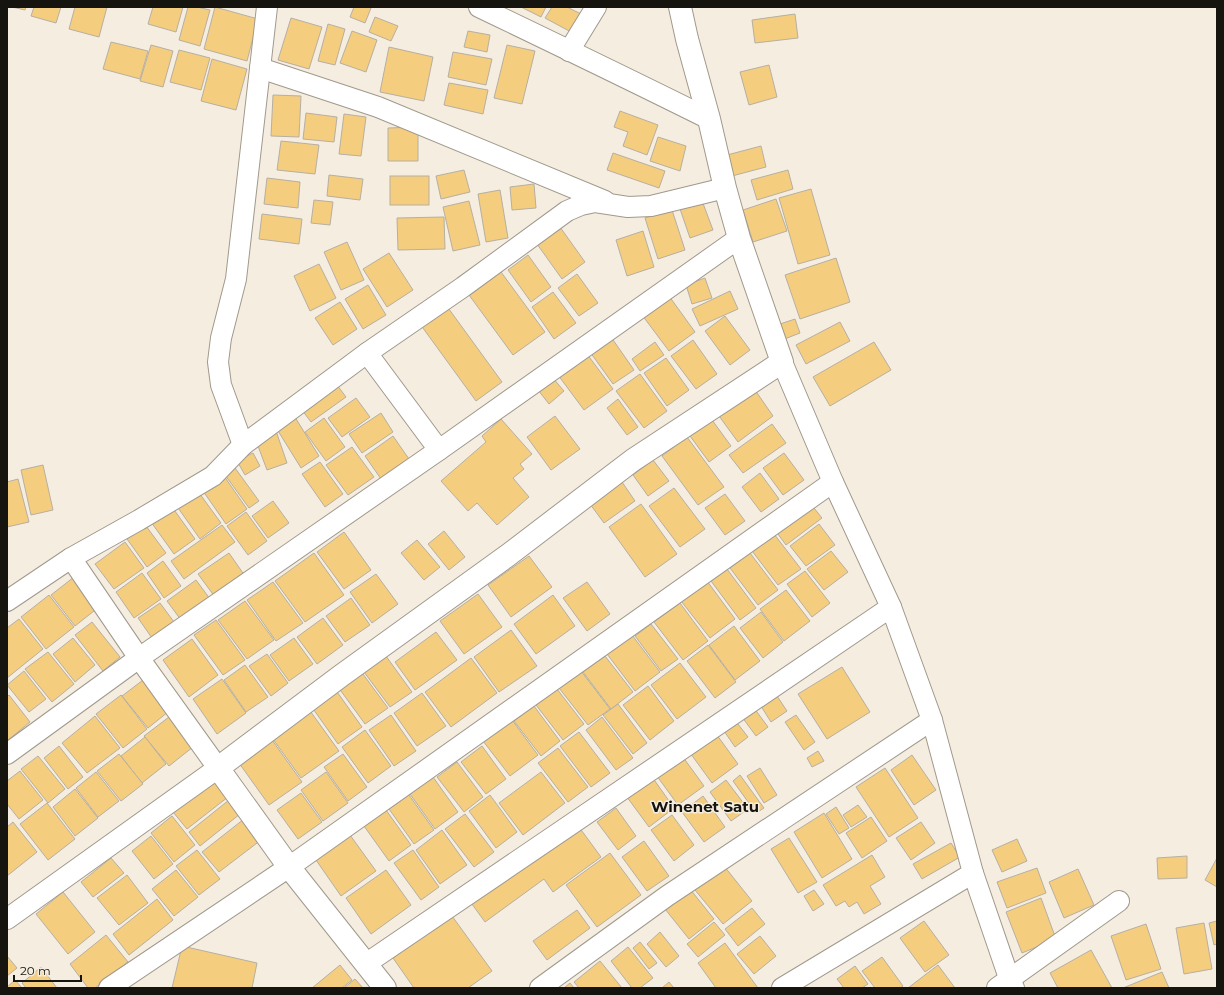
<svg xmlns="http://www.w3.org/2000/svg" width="1224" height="995" font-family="Montserrat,sans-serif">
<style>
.building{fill:#f5cd7f;stroke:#b6afa2}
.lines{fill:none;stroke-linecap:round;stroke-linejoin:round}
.minor-casing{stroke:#a0998c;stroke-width:22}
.tertiary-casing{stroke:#a0998c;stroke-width:24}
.minor{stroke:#fff;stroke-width:20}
.tertiary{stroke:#fff;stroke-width:22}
.labels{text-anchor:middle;stroke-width:3;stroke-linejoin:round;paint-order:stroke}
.district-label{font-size:15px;font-weight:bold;fill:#16140f;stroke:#f5eee0}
</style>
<rect width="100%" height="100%" fill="#f5eee0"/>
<!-- building -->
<g class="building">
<path d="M12 7H26L25 10Z"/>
<path d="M34 7H61L56 23 31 16Z"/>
<path d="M75 7H107L99 37 69 29Z"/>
<path d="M153 7H183L176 32 148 24Z"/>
<path d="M188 7H197L210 10 200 46 179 40Z"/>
<path d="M215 7 258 19 247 61 204 49Z"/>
<path d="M354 7H368L371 8 365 23 350 17Z"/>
<path d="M521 7H546L541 17Z"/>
<path d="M552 7H567L581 14 571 32 545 18Z"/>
<path d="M795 14 798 38 755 43 752 20Z"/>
<path d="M375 17 398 26 391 41 369 32Z"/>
<path d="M291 18 322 27 309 69 278 60Z"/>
<path d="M328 24 345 29 335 65 318 61Z"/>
<path d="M352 31 377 40 366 72 340 63Z"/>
<path d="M468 31 490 35 487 52 464 47Z"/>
<path d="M111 42 148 51 140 79 103 69Z"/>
<path d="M151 45 173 51 163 87 140 81Z"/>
<path d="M507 45 535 51 522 104 494 98Z"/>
<path d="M389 47 433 57 424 101 380 92Z"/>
<path d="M179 50 210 58 201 90 170 82Z"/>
<path d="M453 52 492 59 486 85 448 77Z"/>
<path d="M212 59 247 69 236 110 201 101Z"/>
<path d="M769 65 777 97 749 105 740 72Z"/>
<path d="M449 83 488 90 483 114 444 105Z"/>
<path d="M273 95 301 96 299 137 271 136Z"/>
<path d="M620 111 658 125 647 155 623 146 628 132 614 127Z"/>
<path d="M306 113 337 117 334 142 303 139Z"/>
<path d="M344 114 366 117 361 156 339 154Z"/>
<path d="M418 127V161H388V128Z"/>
<path d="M658 137 686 146 680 171 650 161Z"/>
<path d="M281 141 319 145 315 174 277 170Z"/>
<path d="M761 146 766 167 732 176 727 155Z"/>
<path d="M613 153 665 171 659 188 607 170Z"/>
<path d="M464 170 470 192 441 199 436 176Z"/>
<path d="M788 170 793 189 757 200 751 180Z"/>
<path d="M329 175 363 179 360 200 327 196Z"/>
<rect x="390" y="176" width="39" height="29"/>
<path d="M267 178 300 182 298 208 264 204Z"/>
<path d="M534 184 536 208 512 210 510 187Z"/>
<path d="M811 189 830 255 798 264 779 198Z"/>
<path d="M500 190 508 238 486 242 478 194Z"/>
<path d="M701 198 713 230 690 238 679 206Z"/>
<path d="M776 199 787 231 753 242 743 210Z"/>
<path d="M314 200 333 202 330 225 311 223Z"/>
<path d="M469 201 480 245 453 251 443 207Z"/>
<path d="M672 210 685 250 658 259 645 218Z"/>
<path d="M262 214 302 219 299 244 259 239Z"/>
<path d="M444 217 445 249 398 250 397 218Z"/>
<path d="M560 227 585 262 562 279 537 244Z"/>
<path d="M643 231 654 267 627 276 616 240Z"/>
<path d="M347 242 364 280 341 290 324 252Z"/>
<path d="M389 253 413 290 387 307 363 269Z"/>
<path d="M528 255 551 287 531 302 508 270Z"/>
<path d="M836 258 850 302 800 319 785 275Z"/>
<path d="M319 264 336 298 310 311 294 276Z"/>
<path d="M501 272 545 332 513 355 469 295Z"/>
<path d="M577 274 598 303 579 316 558 288Z"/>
<path d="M705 278 712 298 692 304 686 285Z"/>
<path d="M368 285 386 315 363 329 345 299Z"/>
<path d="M730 291 738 309 700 326 692 309Z"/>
<path d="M553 292 576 323 554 339 532 307Z"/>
<path d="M669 296 695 332 669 351 642 315Z"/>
<path d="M340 302 357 329 333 345 315 318Z"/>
<path d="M446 305 502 382 476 401 420 324Z"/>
<path d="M725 316 750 350 730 365 705 331Z"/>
<path d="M795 319 800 333 782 340 777 325Z"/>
<path d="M840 322 850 341 806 364 796 345Z"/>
<path d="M611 337 634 370 613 384 590 352Z"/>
<path d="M693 340 717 374 696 389 671 356Z"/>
<path d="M655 342 664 355 640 371 632 359Z"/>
<path d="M874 342 891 370 830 406 813 377Z"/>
<path d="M587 354 613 389 584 410 558 375Z"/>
<path d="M666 358 689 390 667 406 644 373Z"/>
<path d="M640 374 667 411 644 428 616 391Z"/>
<path d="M552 377 564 391 549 404 538 390Z"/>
<path d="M337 385 346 397 311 422 302 410Z"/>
<path d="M755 390 773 416 738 442 719 416Z"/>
<path d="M356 398 370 417 342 437 328 418Z"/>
<path d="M618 399 638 427 627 435 607 408Z"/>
<path d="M381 413 393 432 362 453 349 434Z"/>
<path d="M293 414 319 456 301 468 275 426Z"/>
<path d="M555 416 580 449 551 470 527 437Z"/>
<path d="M324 418 345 447 326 461 305 432Z"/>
<path d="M501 419 532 454 520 464 524 469 513 478 529 497 497 525 477 503 468 511 441 481 486 442 482 436Z"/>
<path d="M712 420 731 446 709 462 690 436Z"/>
<path d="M772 424 786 443 743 473 729 455Z"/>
<path d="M276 431 287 463 267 470 255 438Z"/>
<path d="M393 436 409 459 381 479 365 456Z"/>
<path d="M687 437 724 487 698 505 662 456Z"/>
<path d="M352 447 374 477 348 495 326 465Z"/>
<path d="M253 453 260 466 245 475 237 461Z"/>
<path d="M784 453 804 480 783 495 763 468Z"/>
<path d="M653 460 669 481 648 496 633 475Z"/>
<path d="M320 462 343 494 325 507 302 474Z"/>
<path d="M43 465 53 510 31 515 21 470Z"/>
<path d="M235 468 259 501 249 508 225 475Z"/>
<path d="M760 473 779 499 761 512 742 487Z"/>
<path d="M224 476 247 509 226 524 203 491Z"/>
<path d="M18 479 29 522 7 527V482Z"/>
<path d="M622 482 635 501 604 523 590 504Z"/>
<path d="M674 488 705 529 680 547 649 506Z"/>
<path d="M197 490 221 523 200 539 176 505Z"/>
<path d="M725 494 745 521 725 535 705 508Z"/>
<path d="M273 501 289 523 268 538 252 516Z"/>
<path d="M810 503 822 518 786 545 775 530Z"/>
<path d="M641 504 677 554 645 577 609 527Z"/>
<path d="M172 507 195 539 174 554 151 522Z"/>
<path d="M246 512 267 541 248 555 227 526Z"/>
<path d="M819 524 835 545 806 566 790 546Z"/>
<path d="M222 525 235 542 184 579 171 561Z"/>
<path d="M146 526 166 553 147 567 127 539Z"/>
<path d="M444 531 465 557 449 570 428 544Z"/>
<path d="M344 532 371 570 344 589 317 552Z"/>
<path d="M774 534 801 569 778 585 752 551Z"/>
<path d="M417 540 440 567 424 580 401 553Z"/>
<path d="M125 542 144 568 114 589 95 564Z"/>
<path d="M831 551 848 572 824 590 807 569Z"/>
<path d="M229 553 245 576 215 597 198 574Z"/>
<path d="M314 553 344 595 305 622 275 581Z"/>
<path d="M750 553 778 590 758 605 730 568Z"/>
<path d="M529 556 552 587 511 617 488 585Z"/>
<path d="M163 561 181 586 164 598 147 573Z"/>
<path d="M727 569 756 608 740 620 711 581Z"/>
<path d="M805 571 830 603 812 617 787 584Z"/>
<path d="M142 573 161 599 134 618 116 592Z"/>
<path d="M376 574 398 604 372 623 350 592Z"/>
<path d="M74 577 99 607 75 626 51 595Z"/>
<path d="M196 580 210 599 181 620 167 601Z"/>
<path d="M707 581 735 619 710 638 681 601Z"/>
<path d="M273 582 303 623 276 641 247 600Z"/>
<path d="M587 582 610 614 587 631 563 598Z"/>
<path d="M786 590 810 621 784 641 760 609Z"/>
<path d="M478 594 502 627 464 654 440 621Z"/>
<path d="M49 595 74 627 46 649 21 617Z"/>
<path d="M553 595 575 626 536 654 514 624Z"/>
<path d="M351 598 370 625 345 642 326 616Z"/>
<path d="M245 601 274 640 247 659 218 620Z"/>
<path d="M160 603 174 622 152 638 138 618Z"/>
<path d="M680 603 708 641 683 660 654 622Z"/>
<path d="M761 612 783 642 763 658 740 628Z"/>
<path d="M323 618 343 645 317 664 297 637Z"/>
<path d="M19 619 43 649 7 678V628Z"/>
<path d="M216 620 245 660 223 675 194 635Z"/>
<path d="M92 622 120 657 103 671 75 635Z"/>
<path d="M651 624 678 659 661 671 635 636Z"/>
<path d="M734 626 760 661 735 680 709 645Z"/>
<path d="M511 630 537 666 499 692 474 657Z"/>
<path d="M436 632 457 660 415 690 395 662Z"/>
<path d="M632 635 660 672 635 691 607 654Z"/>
<path d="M73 638 95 665 75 682 53 654Z"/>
<path d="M294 638 313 664 289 681 270 655Z"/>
<path d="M192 639 218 675 189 697 163 660Z"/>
<path d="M708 645 736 682 715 698 687 661Z"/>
<path d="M48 652 74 684 52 702 25 669Z"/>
<path d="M383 652 412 692 390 707 361 668Z"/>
<path d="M267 654 288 683 271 696 249 666Z"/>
<path d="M605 656 633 692 611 709 583 672Z"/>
<path d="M471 658 497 693 451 727 425 692Z"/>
<path d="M680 663 706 697 677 719 651 685Z"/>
<path d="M245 665 268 697 246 712 224 680Z"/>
<path d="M842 667 870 712 827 739 798 694Z"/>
<path d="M360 670 388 708 365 724 338 687Z"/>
<path d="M24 671 46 699 29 712 7 685Z"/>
<path d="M581 671 610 709 588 725 559 688Z"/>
<path d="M222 679 246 713 217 734 193 699Z"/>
<path d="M143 680 168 712 148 728 122 696Z"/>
<path d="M648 686 674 721 650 740 623 705Z"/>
<path d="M335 689 362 727 338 744 311 706Z"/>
<path d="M557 689 584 724 563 740 536 705Z"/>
<path d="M422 693 446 726 417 746 394 713Z"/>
<path d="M775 693 787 711 771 722 759 703Z"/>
<path d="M9 695 30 722 7 741V697Z"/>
<path d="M121 695 147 729 123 748 96 714Z"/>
<path d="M618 704 647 743 633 754 603 715Z"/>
<path d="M534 706 560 741 541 756 514 721Z"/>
<path d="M308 708 339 751 301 778 270 735Z"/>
<path d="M754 708 768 727 756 736 742 717Z"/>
<path d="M391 715 416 751 394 766 369 730Z"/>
<path d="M796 715 815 742 804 750 785 722Z"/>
<path d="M95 716 120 748 87 773 62 743Z"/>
<path d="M169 717 193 747 169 766 144 736Z"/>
<path d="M602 717 633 758 616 770 586 730Z"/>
<path d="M734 719 748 737 735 747 722 728Z"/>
<path d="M512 720 538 755 510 776 483 741Z"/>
<path d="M365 730 391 766 368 783 342 747Z"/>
<path d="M714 731 738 764 712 783 688 750Z"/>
<path d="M579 732 610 773 591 787 560 746Z"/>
<path d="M145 737 166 764 142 783 121 756Z"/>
<path d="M272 740 302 782 269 805 239 763Z"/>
<path d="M59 746 83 777 68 789 44 758Z"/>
<path d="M482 746 506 779 486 794 461 762Z"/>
<path d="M558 748 588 787 568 802 538 763Z"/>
<path d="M818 751 824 761 812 767 807 758Z"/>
<path d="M680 753 704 786 678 805 654 772Z"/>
<path d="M119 754 143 784 121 801 97 771Z"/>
<path d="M343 754 367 787 348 801 324 767Z"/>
<path d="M912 755 936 790 914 805 891 770Z"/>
<path d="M38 756 65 789 48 803 21 769Z"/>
<path d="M457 762 483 797 464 812 437 777Z"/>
<path d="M760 768 777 795 764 803 747 776Z"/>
<path d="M885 768 918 818 889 837 856 787Z"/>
<path d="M20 771 43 800 19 819 7 804V781Z"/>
<path d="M96 772 119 801 98 817 76 788Z"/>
<path d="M326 772 348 803 323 821 301 790Z"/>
<path d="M541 772 565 803 523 835 499 803Z"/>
<path d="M650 774 674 808 649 827 624 793Z"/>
<path d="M740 775 764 808 756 813 733 781Z"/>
<path d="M433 777 458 812 435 829 410 794Z"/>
<path d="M214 780 228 797 187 829 173 812Z"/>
<path d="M726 780 748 809 731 821 710 792Z"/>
<path d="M75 789 98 818 75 836 53 807Z"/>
<path d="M301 793 322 822 298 839 277 810Z"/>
<path d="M409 795 434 830 414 844 389 809Z"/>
<path d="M490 795 517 832 496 848 469 811Z"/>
<path d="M703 796 725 827 704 842 682 812Z"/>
<path d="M229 800 240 814 200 846 189 832Z"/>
<path d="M47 803 75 839 48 860 20 824Z"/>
<path d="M858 805 867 817 851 827 843 815Z"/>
<path d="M836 807 849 828 839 834 826 814Z"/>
<path d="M616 808 636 836 618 850 597 822Z"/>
<path d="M386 810 411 845 389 861 364 826Z"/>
<path d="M824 813 852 859 822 878 794 832Z"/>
<path d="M465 814 494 852 474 867 445 829Z"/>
<path d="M672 815 694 845 674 861 651 830Z"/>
<path d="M172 816 195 845 174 862 151 833Z"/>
<path d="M871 817 887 841 862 858 846 833Z"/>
<path d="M244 819 261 840 219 872 202 852Z"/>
<path d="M13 822 37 852 7 876V827Z"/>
<path d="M921 822 935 843 911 860 896 838Z"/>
<path d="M576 823 601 857 553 892 544 879 485 922 469 900Z"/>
<path d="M442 830 467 865 440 884 416 850Z"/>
<path d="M350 835 376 871 341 896 316 860Z"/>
<path d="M151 836 173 864 154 879 132 851Z"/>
<path d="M789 838 817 882 798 893 771 849Z"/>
<path d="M1017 839 1027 861 1002 872 992 850Z"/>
<path d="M644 841 669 876 647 891 622 857Z"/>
<path d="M951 843 960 857 922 879 913 864Z"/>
<path d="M197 850 220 879 199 895 176 866Z"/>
<path d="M413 850 439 887 421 900 394 863Z"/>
<path d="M610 853 641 895 597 927 566 885Z"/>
<path d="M872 855 885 877 870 886 881 904 864 914 857 902 849 907 845 901 836 906 823 885Z"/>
<path d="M1187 856V878L1158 879 1157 858Z"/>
<path d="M111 858 124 873 93 897 81 882Z"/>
<path d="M1217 858V887L1205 880Z"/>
<path d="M724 866 752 901 723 924 695 890Z"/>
<path d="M1037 868 1046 893 1007 908 997 882Z"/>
<path d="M1078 869 1094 905 1064 918 1049 882Z"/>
<path d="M176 870 198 897 174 916 152 889Z"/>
<path d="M386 870 411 905 371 934 346 898Z"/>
<path d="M127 875 148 903 119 925 97 898Z"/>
<path d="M690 889 714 919 689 939 665 909Z"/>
<path d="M814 890 824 904 813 911 804 896Z"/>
<path d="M63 892 95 932 68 954 36 914Z"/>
<path d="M1041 898 1056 939 1022 953 1006 912Z"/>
<path d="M157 899 173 920 129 955 113 934Z"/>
<path d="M752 908 765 924 738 946 725 929Z"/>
<path d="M577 910 590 928 547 960 533 941Z"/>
<path d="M452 916 492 971 468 988H414L393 958Z"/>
<path d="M924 921 949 955 925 972 900 938Z"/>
<path d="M1217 921V944L1214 945 1209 923Z"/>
<path d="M714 922 725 935 698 957 687 944Z"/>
<path d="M1204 923 1212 969 1184 974 1176 928Z"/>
<path d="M1146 924 1161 969 1126 980 1111 936Z"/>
<path d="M660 932 679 956 666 967 647 944Z"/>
<path d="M106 935 128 962 95 988H88L70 964Z"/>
<path d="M760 936 776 956 754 974 737 954Z"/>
<path d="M640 942 657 963 649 969 633 948Z"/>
<path d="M725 943 758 988H716L698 963Z"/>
<path d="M182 946 257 963 252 988H172Z"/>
<path d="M628 947 653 978 640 988H632L611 961Z"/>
<path d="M1091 950 1112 988H1058L1050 973Z"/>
<path d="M7 956 17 968 7 976Z"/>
<path d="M882 957 903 986 900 988H875L862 971Z"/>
<path d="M600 961 622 988H579L574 982Z"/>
<path d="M340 965 352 980 342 988H312Z"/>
<path d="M938 965 955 988H908Z"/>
<path d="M855 966 868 984 862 988H844L837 979Z"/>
<path d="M41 967 57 988H26L22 983Z"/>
<path d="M1162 972 1169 988H1123Z"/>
<path d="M355 979 363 988H344Z"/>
<path d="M15 980 22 988H7V987Z"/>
<path d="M669 982 674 988H662Z"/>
<path d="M570 983 574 988H564Z"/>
</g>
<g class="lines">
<defs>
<g id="minor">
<path d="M479 7C556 44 633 81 709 119"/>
<path d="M569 51 596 7"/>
<path d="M260 68 378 107 605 201"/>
<path d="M367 353 439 450"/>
<path d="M782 362 833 482 891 607 932 720 973 873 782 988"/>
<path d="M243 445 221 385 218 362 221 338 236 279 267 7"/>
<path d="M7 601 71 558 139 520 213 476 243 445 367 353 463 287 567 211 581 205 595 202 628 207 651 206 725 188"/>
<path d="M7 754 139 658 439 450 739 238"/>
<path d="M973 873 1009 978 1014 988"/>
<path d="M7 919 218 768 139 658 71 558"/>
<path d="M367 963 891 607"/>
<path d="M109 988 289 867 833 482"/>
<path d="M540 988 667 896 932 720"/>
<path d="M997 988 1119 901"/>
</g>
<path id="tertiary" d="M385 988 289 867 218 768 342 675 507 556 633 460 782 362 739 238 725 188 709 119 687 39 680 7"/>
</defs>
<!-- minor casing -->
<use href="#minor" class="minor-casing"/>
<!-- tertiary casing -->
<use href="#tertiary" class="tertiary-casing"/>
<!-- minor -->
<use href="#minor" class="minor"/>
<!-- tertiary -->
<use href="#tertiary" class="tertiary"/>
</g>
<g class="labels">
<!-- district labels -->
<g class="district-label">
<text x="705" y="812">Winenet Satu</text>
</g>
</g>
<!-- border -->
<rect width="1224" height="995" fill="none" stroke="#16140f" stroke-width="16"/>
<!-- scale -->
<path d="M14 975v6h67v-6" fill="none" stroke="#16140f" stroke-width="2"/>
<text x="20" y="975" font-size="12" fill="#16140f" stroke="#f5eee0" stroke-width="3" paint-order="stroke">20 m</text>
</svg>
